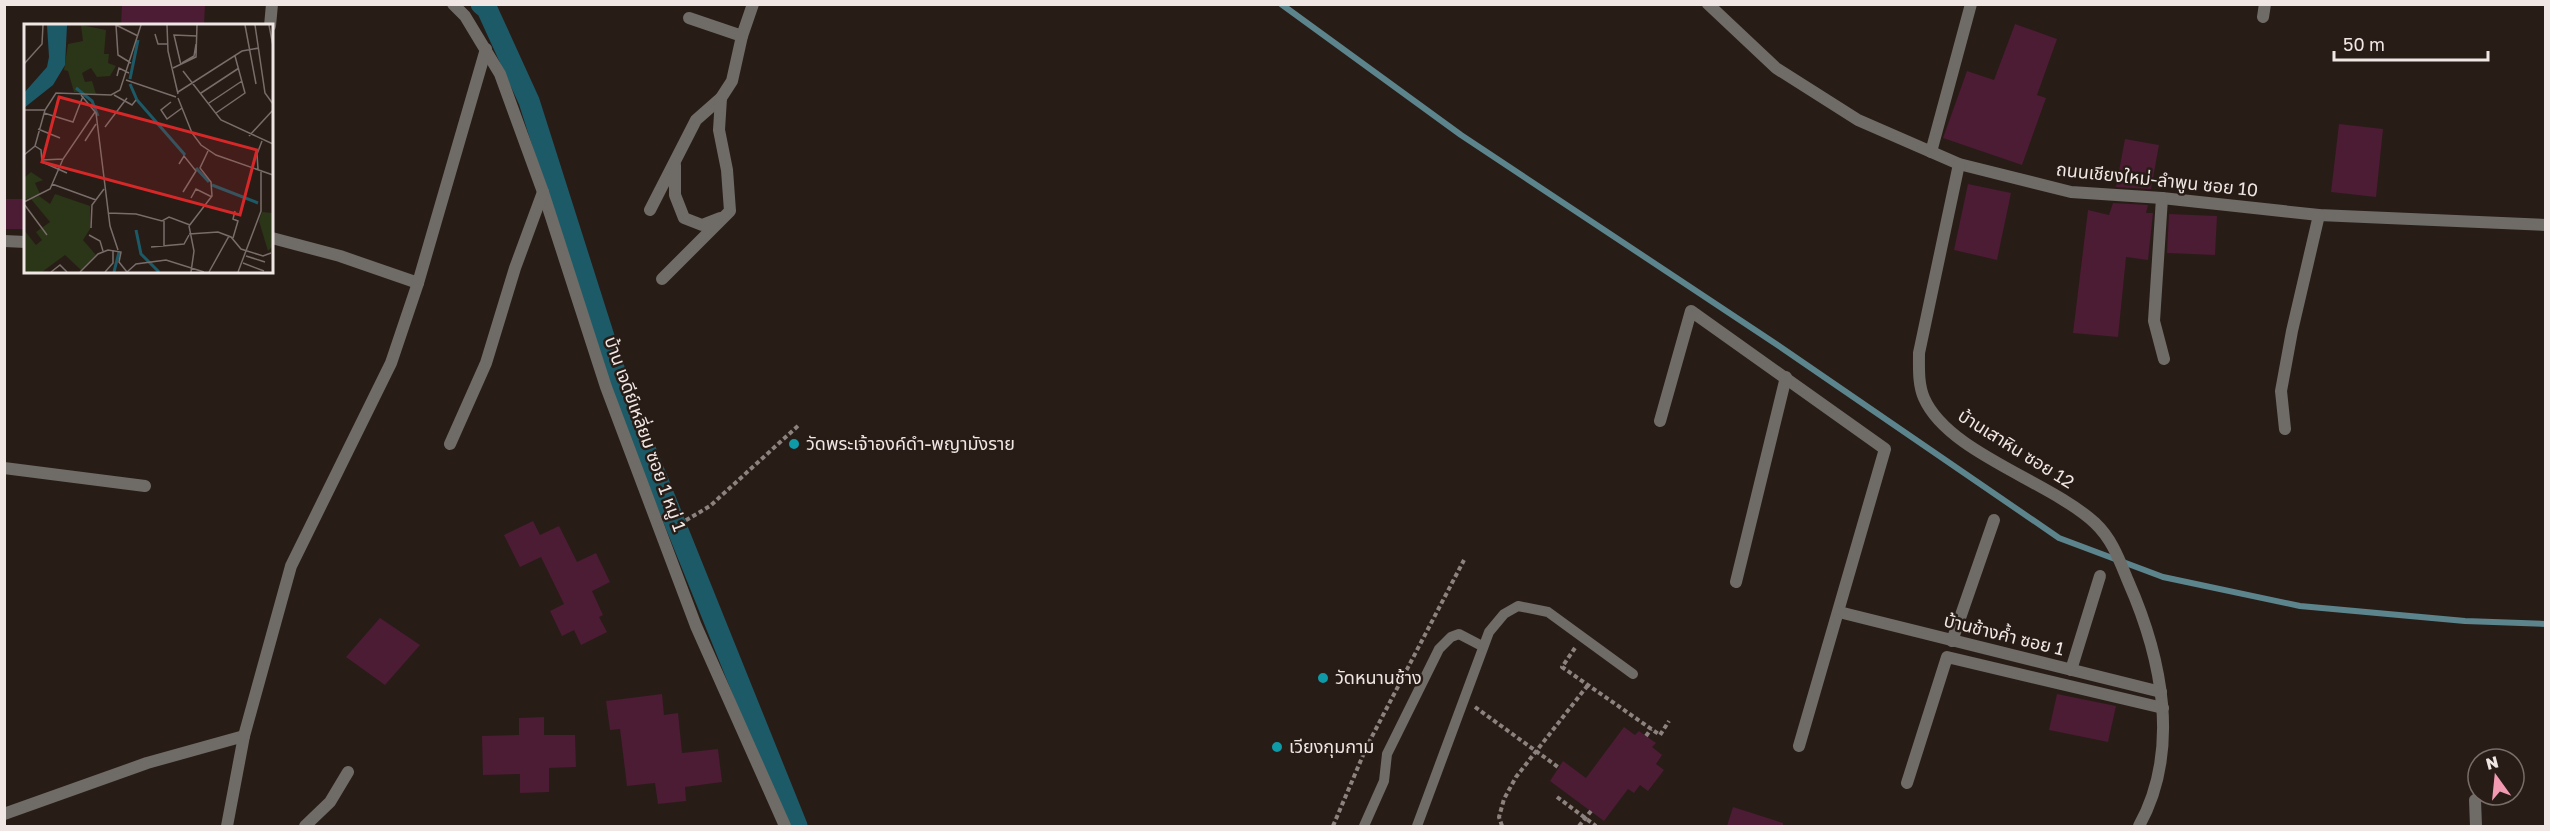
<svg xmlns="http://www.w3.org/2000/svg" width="2550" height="831" font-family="'Golos Text','Noto Sans Thai',sans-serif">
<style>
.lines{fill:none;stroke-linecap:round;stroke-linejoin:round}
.stream{stroke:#5c848d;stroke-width:6}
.canal{stroke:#1d5a68;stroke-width:21}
.building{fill:#4c1b34}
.path{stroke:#8c827e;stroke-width:4;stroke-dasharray:4.5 3;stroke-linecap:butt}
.service{stroke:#6f6b66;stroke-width:10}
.minor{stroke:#6f6b66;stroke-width:12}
.culture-dot{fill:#0f9aa8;stroke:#281c17;stroke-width:2}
.labels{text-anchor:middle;stroke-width:5;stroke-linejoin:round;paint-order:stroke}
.street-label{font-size:18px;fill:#f0e7e4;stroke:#281c17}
.poi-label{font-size:18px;fill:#f0e7e4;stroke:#281c17;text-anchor:start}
.inset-river{fill:none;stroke:#1d5a68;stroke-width:3}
.inset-road{fill:none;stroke:#786d69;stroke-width:1.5}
.view{fill:#d62828;fill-opacity:0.15;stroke:#d62828;stroke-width:3}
.inset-edge{fill:none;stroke:#f0e7e4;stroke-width:3}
</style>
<rect width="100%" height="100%" fill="#281c17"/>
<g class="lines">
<!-- stream -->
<path class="stream" d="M1281 4 1461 135 1779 346 2059 538 2163 577 2300 606 2465 621 2546 624"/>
<!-- canal -->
<path class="canal" d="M481 4 487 9 529 101 619 384 797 826"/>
</g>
<!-- building -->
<g class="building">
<path d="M122 4H205L204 26H121Z"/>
<path d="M2015 24 2057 39 2037 95 2046 98 2022 165 1943 138 1967 71 1994 80Z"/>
<path d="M2339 124 2383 129 2376 197 2331 192Z"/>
<path d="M2125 139 2159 145 2151 189 2116 187Z"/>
<path d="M1968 184 2011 193 1997 260 1954 250Z"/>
<rect x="4" y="199" width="22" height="30"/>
<path d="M2113 203 2148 205 2146 213H2153L2148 260 2126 257 2118 337 2073 333 2088 210 2109 215Z"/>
<path d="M2169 214 2217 216 2215 255 2167 253Z"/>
<path d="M533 521 540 535 559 526 577 562 596 553 610 582 592 591 603 615 599 617 607 632 581 645 574 630 562 636 550 611 564 604 541 557 520 567 504 535Z"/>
<path d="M380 618 420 645 385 685 346 657Z"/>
<path d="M662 694 664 715 678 713 682 753 718 749 722 782 685 787 686 801 658 804 655 783 627 786 620 729 610 730 606 701Z"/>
<path d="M2057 694 2116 706 2108 742 2049 730Z"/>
<path d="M544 717V735H575L576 767 549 768V792L520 793V774L483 775 482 736 519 735V718Z"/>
<path d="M1624 727 1635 735 1639 731 1656 743 1652 747 1662 755 1656 764 1664 770 1648 791 1640 785 1634 793 1628 789 1604 821 1550 781 1563 761 1586 778Z"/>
<path d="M1733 807 1783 823V826H1727Z"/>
</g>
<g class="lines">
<!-- path -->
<g class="path">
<path d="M673 528 710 506 800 424"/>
<path d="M1575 648 1562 667 1660 735 1669 721"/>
<path d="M1475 707 1558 767"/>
<path d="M1646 736 1651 729"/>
<path d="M1557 797 1596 826"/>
<path d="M1333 826 1367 746 1464 560"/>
<path d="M1502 826 1499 817 1504 799 1516 777 1588 685"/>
<path d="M1579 826 1591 811"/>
</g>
<!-- service -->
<g class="service">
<path d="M1364 826 1384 781 1387 754 1439 649 1451 637 1459 634 1482 646"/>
<path d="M1417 826 1489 632 1504 614 1518 606 1548 612 1633 674"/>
</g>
<!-- minor -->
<g class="minor">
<path d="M453 4 465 16 500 74 543 192 606 387 696 626 785 826"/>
<path d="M1708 4 1776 68 1858 120 1959 164 2071 192 2162 198 2319 215 2546 225"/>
<path d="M2263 17 2265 4"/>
<path d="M689 18 742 36"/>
<path d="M270 26 272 4"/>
<path d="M1931 152 1971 4"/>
<path d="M1959 164 1919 353C1919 368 1918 384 1924 398 1948 453 2050 481 2095 523 2112 539 2119 559 2128 581 2162 658 2181 750 2139 826"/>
<path d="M675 165V195L684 218 702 225 720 218"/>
<path d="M2162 198 2154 321 2164 359"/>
<path d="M650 210 696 120 721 98 732 81 742 36 753 4"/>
<path d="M272 238 340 256 418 283"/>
<path d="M4 241 26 242"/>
<path d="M662 279 730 211 727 170 719 130 721 98"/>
<path d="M1660 421 1691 311 1885 449 1799 746"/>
<path d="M2285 429 2281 391 2292 331 2319 215"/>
<path d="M450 444 486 363 515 268 543 192"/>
<path d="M4 468 145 486"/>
<path d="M1736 582 1786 377"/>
<path d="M1839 612 2161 692"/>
<path d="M1952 641 1994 520"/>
<path d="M2071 670 2100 576"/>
<path d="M1907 783 1947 657 2163 708"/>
<path d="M2475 800 2476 826"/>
<path d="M4 814 147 763 244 736"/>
<path d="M227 826 244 736 291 566 391 363 418 283 486 49"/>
<path d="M305 826 330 802 348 772"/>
</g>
</g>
<!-- markers -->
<g class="culture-dot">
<circle cx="794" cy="444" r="6"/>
<circle cx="1323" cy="678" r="6"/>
<circle cx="1277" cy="747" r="6"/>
</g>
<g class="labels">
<!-- street labels -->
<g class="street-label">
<text transform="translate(2157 180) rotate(6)" y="6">ถนนเชียงใหม่-ลำพูน ซอย 10</text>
<text transform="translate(645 434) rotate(70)" y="6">บ้าน เจดีย์เหลี่ยม ซอย 1 หมู่ 1</text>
<text transform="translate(2016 449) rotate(32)" y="6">บ้านเสาหิน ซอย 12</text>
<text transform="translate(2004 635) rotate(14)" y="6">บ้านช้างค้ำ ซอย 1</text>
</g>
<!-- poi labels -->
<g class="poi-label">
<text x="806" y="450">วัดพระเจ้าองค์ดำ-พญามังราย</text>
<text x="1335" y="684">วัดหนานช้าง</text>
<text x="1289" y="753">เวียงกุมกาม</text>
</g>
</g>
<!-- overview -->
<g transform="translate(24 24)">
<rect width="249" height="249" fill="#281c17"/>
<path d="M57 1 82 6 80 30H85L84 39 92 42 86 52 73 53 67 44 58 49 61 58 68 57 72 70 50 68 44 47 40 46 44 20 59 17ZM7 148 19 156 11 159 16 170 0 176V154ZM31 170 66 182V205L59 216 72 231 57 246 41 231 18 248H0V206L12 221 18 216 12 208 26 198 7 175 15 172 26 180ZM238 188 249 189V222L244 227 235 197Z" fill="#2b3517"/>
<path d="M23 1H43L41 41 29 61 0 84V69L23 43 25 33Z" fill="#1d5a68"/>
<path class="inset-river" d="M106 55 114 16M106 60 113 76 161 131M52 64 68 77 74 92M172 144 185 158M188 161 234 179M112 206 117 230 135 248M90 248 95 228"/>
<path class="inset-road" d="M92 1 94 31 107 39M92 1 114 12M143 1 144 27 154 70M221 1 232 60M231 1 241 69 249 80M245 1 249 22M131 10 134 20H143M158 39 170 32 172 20M0 40 18 20 19 1M157 41 150 11 173 12M149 44 172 33 173 1M159 47 197 96 249 120M93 52 95 44 105 49M102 56 152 73M154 68 218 27 235 24M177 69 215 44M57 71 72 89 86 202 94 226M90 71 108 81 112 76M154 74 168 109 177 121 192 131 249 151M147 78 137 86 143 95 158 84M185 79 218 57M0 86H21M20 89 49 98 59 72M192 89 221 69 211 32M81 103 103 74M14 105 36 114M225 112 249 86M61 117 72 100M11 122 17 126 18 138 43 149M0 131 11 122 21 86 32 69 87 71 96 66 117 1M17 136 39 135M155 140 160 132 172 147 159 168M234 145 233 130 238 117M28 160 72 176M167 174 172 165 188 173M0 178 26 165 39 135 71 88M0 180 23 211M84 189 112 190 138 197 145 193 166 201M67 204 68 181 80 165M165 210 194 208 207 213 217 225 239 232 247 229M65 211 76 217 79 227M209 214 214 197 209 195 211 187M140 222V197M127 223 160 220 165 211M222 232 241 238M219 239 240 247M27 248 36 241 43 248M56 248 74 230 84 226 97 228 95 238 103 248M81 248 89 239V226M103 248 112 240 142 236 180 248M167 248 170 227 165 202 188 172 187 158 176 144 184 127M185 248 205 212M214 248 237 187V146"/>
<path class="view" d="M35 73 233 126 216 191 18 138Z"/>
<rect width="249" height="249" class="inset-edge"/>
</g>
<!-- border -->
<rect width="2550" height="831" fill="none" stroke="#f0e7e4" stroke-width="12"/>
<!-- north arrow -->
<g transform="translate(2496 777) rotate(345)"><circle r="28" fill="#281c17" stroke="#786d69" stroke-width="1.5"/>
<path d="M0-4.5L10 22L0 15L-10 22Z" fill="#f19ab2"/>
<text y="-9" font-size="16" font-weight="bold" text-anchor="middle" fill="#f0e7e4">N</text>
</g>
<!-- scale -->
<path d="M2334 51v9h154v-9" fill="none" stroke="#f0e7e4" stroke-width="3"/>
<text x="2343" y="51" font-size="18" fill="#f0e7e4" stroke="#281c17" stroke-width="4.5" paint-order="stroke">50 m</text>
</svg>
